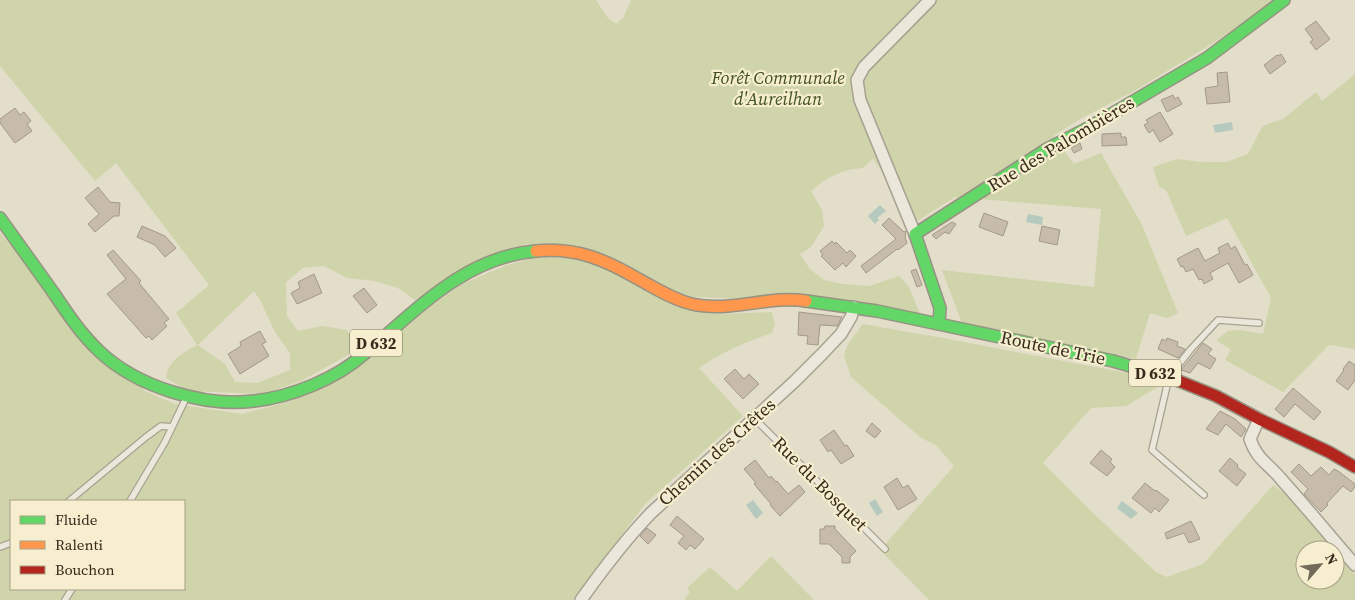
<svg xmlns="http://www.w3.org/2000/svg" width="1355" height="600" font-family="'Source Serif 4',serif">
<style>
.green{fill:#d0d4ab;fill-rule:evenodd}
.water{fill:#b6c9be}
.building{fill:#c7bcaa;stroke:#a39989}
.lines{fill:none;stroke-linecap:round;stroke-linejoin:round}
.lane-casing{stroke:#a8a293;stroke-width:8}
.street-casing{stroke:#a8a293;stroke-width:14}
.fast-casing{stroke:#979283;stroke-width:14}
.slow-casing{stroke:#979283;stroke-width:14}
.jam-casing{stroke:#979283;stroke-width:14}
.lane{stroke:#ebe7db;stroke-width:5.5}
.street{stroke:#ebe7db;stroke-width:11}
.fast{stroke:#63d668;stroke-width:11}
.slow{stroke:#ff974d;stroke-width:11}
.jam{stroke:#b3261e;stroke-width:11}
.labels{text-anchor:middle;stroke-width:4.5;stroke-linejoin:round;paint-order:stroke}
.shield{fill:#f6eece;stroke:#706651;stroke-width:1}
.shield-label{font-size:16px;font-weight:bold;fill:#362b1c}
.park-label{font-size:18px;font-style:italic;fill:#425322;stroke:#f6eece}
.street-label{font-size:18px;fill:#362b1c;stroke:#f6eece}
</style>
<rect width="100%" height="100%" fill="#e3dec9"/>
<!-- green -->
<g class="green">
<path d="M0 0H596L608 18 616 24 623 18 631 0H1279L1202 50 1134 91 1082 118 1053 136 1074 164 1101 153 1142 225 1178 313 1167 318 1150 313 1136 359 962 323 942 270 1094 287 1101 209 955 197 914 223 873 158C860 173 862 166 845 171 832 175 821 182 811 191L822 210 824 226 811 247 800 254 810 269 824 280 843 284 869 286 899 276 909 287 920 314 724 298 694 297 526 244 415 300 398 288 375 281 347 278 324 266 303 268 286 282 287 316 298 331 322 326 347 330 359 349 301 381 263 394 188 391 166 378C169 360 181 354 197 345L176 313 209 285 116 163 95 181 0 66ZM254 291 261 302 275 332 290 353V370L257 383 235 382 225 364 198 345Z"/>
<path d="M1355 74V349L1329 345 1283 392 1225 360 1231 350 1216 340 1228 331 1239 330 1263 334 1271 298 1227 218 1186 236 1166 190 1159 187 1153 167 1177 159 1202 162H1226L1248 154 1262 127 1267 124 1283 119 1316 92 1322 101Z"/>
<path d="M0 233 145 391 175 404 242 414 291 401 394 333 462 284 507 265 538 257H569L600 267 719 314 772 312 775 325 772 333C746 342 722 352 699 368L743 416 645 504 573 600H0ZM11 501H184V589H11Z"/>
<path d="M863 324 943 338 1132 374 1158 382V387L1126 406 1091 408 1043 463 1091 511 1156 572 1167 577 1203 564 1273 485 1290 497 1335 550H1305V580H1335V550L1355 574V600H929L880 550 954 466 936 445 921 438 851 377 844 355 848 344Z"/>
<path d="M771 556 814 600H684L690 592 687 588 710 567 737 591Z"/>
</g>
<!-- water -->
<g class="water">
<path d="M1232 122 1233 130 1215 133 1213 125Z"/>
<path d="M880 205 886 211 877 218 879 220 875 224 868 216Z"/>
<path d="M1028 214 1043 217 1042 225 1026 222Z"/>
<path d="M875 499 883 512 877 516 869 503Z"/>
<path d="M753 500 763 513 756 519 746 505Z"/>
<path d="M1122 501 1138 513 1131 519 1117 508Z"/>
</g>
<!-- building -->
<g class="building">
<path d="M1316 21 1330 39 1316 50 1310 42 1313 40 1305 29Z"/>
<path d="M1281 54 1286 62 1270 74 1264 65 1277 55 1278 56Z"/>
<path d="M1227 72 1230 102 1207 104 1205 88 1218 86 1217 73Z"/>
<path d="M1173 95 1175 99 1178 97 1182 104 1167 112 1161 100Z"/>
<path d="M15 108 20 115 24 112 31 121 27 124 32 131 15 143 0 123V119Z"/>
<path d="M1160 112 1173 134 1160 142 1153 130 1149 133 1144 125 1148 123 1146 120Z"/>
<path d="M1121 133V137H1126L1127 145 1102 146V134Z"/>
<path d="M1080 143 1082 149 1074 153 1071 148Z"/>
<path d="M98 187 110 202 120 203 119 216H114L95 232 88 224 99 214 85 198Z"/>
<path d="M984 213 1008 222 1003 236 979 227Z"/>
<path d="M889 218 904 232 906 231 905 237 907 243 898 250 897 249 866 273 861 266 896 239 882 225Z"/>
<path d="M952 222 956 224 949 234 945 232 936 239 932 235Z"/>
<path d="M142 226 165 236 176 248 165 257 155 245 137 237Z"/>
<path d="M1042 226 1060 230 1057 245 1039 241Z"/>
<path d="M832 241 835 244 836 242 847 253 850 250 856 256 846 267 843 263 835 270 821 256 823 255 820 251Z"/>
<path d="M1228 243 1231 249 1235 246 1245 265 1247 264 1253 275 1239 283 1228 263 1210 273 1213 279 1204 284 1202 279 1199 280 1193 269 1186 272 1183 266 1181 267 1177 259 1198 248 1205 261 1220 253 1218 248Z"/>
<path d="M113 250 141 281 139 283 169 319 164 323 167 326 152 340 149 336 146 338 107 294 126 279 107 255Z"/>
<path d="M916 269 922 285 917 287 911 271Z"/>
<path d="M314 274 322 293 297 304 291 293 300 288 298 282Z"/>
<path d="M364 288 377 305 367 313 353 296Z"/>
<path d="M799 312 815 314 842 317 837 326 820 325 818 345 807 344 808 336 798 335Z"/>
<path d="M260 331 266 342 262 344 269 356 240 374 228 354 241 346 240 342Z"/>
<path d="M1167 338 1178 342 1177 346 1185 349 1178 358 1158 349 1162 339 1166 341Z"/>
<path d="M1203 343 1212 349 1208 354 1216 359 1210 369 1198 363 1190 373 1181 370Z"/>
<path d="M1349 361 1355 365V380L1348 390 1336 381 1344 370 1343 369Z"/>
<path d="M735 369 744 379 749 374 759 384 743 399 724 379Z"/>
<path d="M1293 388 1321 412 1314 420 1295 404 1284 417 1275 409Z"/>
<path d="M1220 411 1235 419 1246 429 1241 437 1226 424 1218 435 1206 429Z"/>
<path d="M872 423 881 431 875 438 866 431Z"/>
<path d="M834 430 845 446 847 445 854 456 841 464 831 450 828 452 820 440Z"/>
<path d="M1101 450 1112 459 1110 462 1115 467 1107 476 1090 463Z"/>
<path d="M1230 458 1238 465 1237 467 1246 474 1237 486 1219 471Z"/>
<path d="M755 460 769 478 771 476 776 482 777 481 788 494 799 485 805 492 780 516 770 505 771 504 754 484 756 483 744 469Z"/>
<path d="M1299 464 1311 476 1321 467 1329 475 1334 469 1338 471 1355 484V487L1351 492 1343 486 1327 503 1328 505 1321 512 1304 494 1308 489 1291 472Z"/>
<path d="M897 478 903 488 908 485 917 499 898 510 884 487Z"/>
<path d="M1145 483 1155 491 1156 490 1169 500 1159 512 1155 508 1151 513 1132 498Z"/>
<path d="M677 516 704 539 695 549 690 545 686 550 678 543 684 536 670 525Z"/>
<path d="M1191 521 1200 539 1189 543 1184 533 1167 539 1165 533Z"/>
<path d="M825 526H835V529L856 551 850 557V563H842V557L829 544H820V529H824Z"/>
<path d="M647 528 656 535 648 544 640 536Z"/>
</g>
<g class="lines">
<defs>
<g id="lane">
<path d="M754 418 885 549"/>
<path d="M1204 495 1152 450 1169 377 1191 349 1218 320 1259 323"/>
<path d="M69 501 146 437 161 426 172 427"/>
<path d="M130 501 165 442 186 398"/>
<path d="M0 547 11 543"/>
<path d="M65 600 72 589"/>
</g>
<g id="street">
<path d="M915 234 860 100 857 80 864 67 930 0"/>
<path d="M1259 419 1250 439C1257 460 1268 463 1281 479 1306 507 1330 536 1355 565"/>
<path d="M581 600C603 569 625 540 651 513L795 381 822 354 841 334 851 317 854 307"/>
</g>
<g id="fast">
<path d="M0 218C18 243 35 267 53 292 67 313 81 334 99 351 137 387 203 407 254 401 291 397 336 379 364 354 416 311 464 257 536 251"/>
<path d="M806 301 877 311 1113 361 1137 368"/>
<path d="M939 324 940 308 915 234 1047 149 1086 129 1207 58 1284 0"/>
</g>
<path id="slow" d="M536 251C577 247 606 260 640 280 657 289 674 300 692 304 730 313 769 295 806 301"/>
<path id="jam" d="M1137 368 1169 377 1216 396 1259 419 1329 452 1355 467"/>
</defs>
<!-- lane casing -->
<use href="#lane" class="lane-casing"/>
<!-- street casing -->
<use href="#street" class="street-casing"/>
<!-- fast casing -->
<use href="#fast" class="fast-casing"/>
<!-- slow casing -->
<use href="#slow" class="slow-casing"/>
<!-- jam casing -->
<use href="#jam" class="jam-casing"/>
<!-- lane -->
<use href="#lane" class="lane"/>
<!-- street -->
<use href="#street" class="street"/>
<!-- fast -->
<use href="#fast" class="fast"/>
<!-- slow -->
<use href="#slow" class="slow"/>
<!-- jam -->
<use href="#jam" class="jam"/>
</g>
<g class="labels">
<!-- shield labels -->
<g class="shield">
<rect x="350" y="329.5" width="52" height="27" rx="4"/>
<rect x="1129" y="359.5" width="52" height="27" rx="4"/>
</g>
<g class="shield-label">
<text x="376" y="349">D 632</text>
<text x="1155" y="379">D 632</text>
</g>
<!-- park labels -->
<g class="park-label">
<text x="778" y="84">Forêt Communale<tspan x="778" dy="21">d'Aureilhan</tspan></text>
</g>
<!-- street labels -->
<g class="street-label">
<text transform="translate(1061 144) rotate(-31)" y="6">Rue des Palombières</text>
<text transform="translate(1053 348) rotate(12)" y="6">Route de Trie</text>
<text transform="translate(717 452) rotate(-42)" y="6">Chemin des Crêtes</text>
<text transform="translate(820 484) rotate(45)" y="6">Rue du Bosquet</text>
</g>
</g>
<!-- legend -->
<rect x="10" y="500" width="175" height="90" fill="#f6eece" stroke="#a9a087"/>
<rect x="20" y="516" width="25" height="8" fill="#63d668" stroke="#a9a087"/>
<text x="55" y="525" font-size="15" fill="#362b1c">Fluide</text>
<rect x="20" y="541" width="25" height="8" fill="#ff974d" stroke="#a9a087"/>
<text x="55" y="550" font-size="15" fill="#362b1c">Ralenti</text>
<rect x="20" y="566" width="25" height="8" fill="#b3261e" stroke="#a9a087"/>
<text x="55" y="575" font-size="15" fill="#362b1c">Bouchon</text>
<!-- north arrow -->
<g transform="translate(1320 565) rotate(62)"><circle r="24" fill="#f6eece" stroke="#a9a087"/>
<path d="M0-4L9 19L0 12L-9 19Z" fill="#736a59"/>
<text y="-8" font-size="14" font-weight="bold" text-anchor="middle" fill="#362b1c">N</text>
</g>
</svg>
